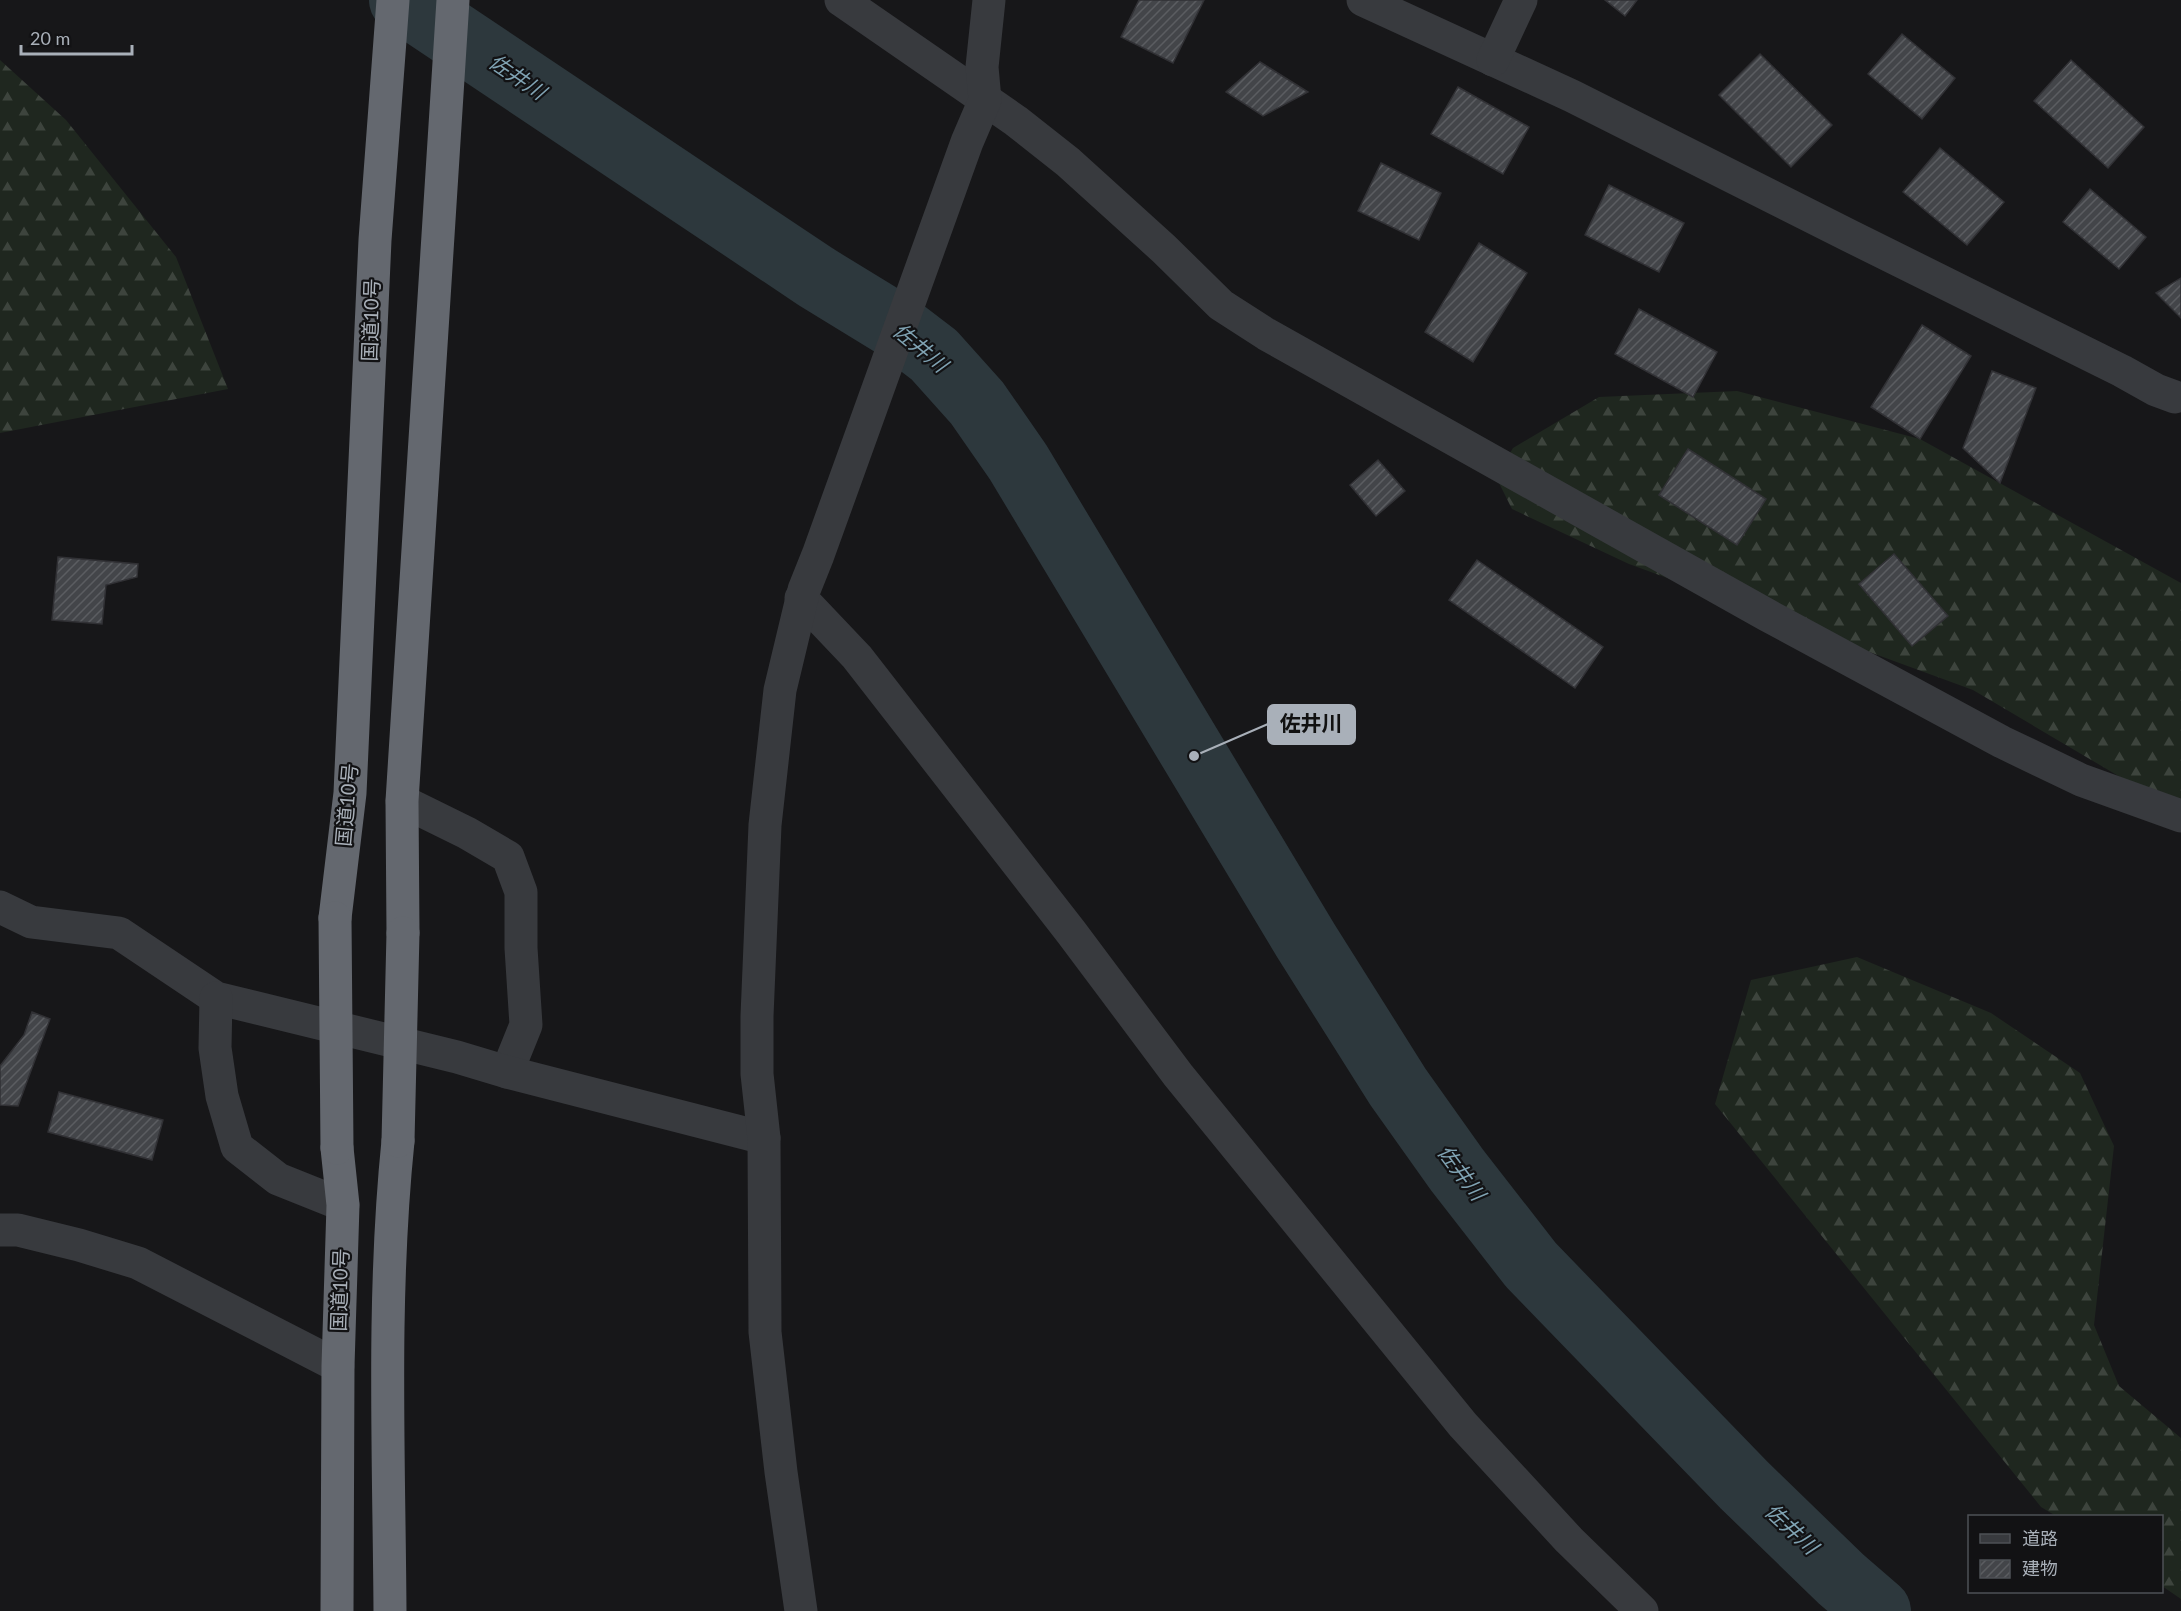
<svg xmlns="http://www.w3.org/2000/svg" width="2181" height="1611" font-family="Lato,'Noto Sans JP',sans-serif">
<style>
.forest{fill:url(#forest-firs)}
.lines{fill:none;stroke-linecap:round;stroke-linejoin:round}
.river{stroke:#2d383d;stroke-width:66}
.building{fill:url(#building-hatch);stroke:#313135;stroke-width:1.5}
.minor{stroke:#383a3e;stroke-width:33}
.highway{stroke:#64686f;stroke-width:33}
.highway-bridge{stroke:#64686f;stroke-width:33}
.labels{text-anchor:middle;stroke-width:4.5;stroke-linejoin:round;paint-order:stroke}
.street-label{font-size:20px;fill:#a9b0b9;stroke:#121214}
.water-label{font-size:21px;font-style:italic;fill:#80a3b3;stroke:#121214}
.leader{fill:none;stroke:#a9b0b9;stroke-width:2}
.callout-dot{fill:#a9b0b9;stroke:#121214;stroke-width:2}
.callout{fill:#a9b0b9;stroke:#a9b0b9;stroke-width:2}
.callout-label{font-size:21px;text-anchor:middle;font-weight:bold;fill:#111}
</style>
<defs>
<pattern id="forest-firs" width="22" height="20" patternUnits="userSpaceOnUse" patternTransform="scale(1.5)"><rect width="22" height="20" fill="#1f271f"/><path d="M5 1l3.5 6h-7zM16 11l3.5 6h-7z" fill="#3d443d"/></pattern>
<pattern id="building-hatch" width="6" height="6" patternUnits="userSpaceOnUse" patternTransform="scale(1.5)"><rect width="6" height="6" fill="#434549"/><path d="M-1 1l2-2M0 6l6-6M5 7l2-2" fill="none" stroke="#5b5d61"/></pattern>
</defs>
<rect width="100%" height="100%" fill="#171719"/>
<!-- forest -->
<g class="forest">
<path d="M0 60 66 120 176 257 228 389 0 433Z"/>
<path d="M1737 391 1920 439 2181 583V813L1973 690 1629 564 1512 509 1496 477 1513 448 1599 397Z"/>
<path d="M1857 957 1991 1013 2080 1073 2114 1146 2094 1325 2119 1386 2181 1438V1599L2162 1586V1516H2056L2041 1507 1715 1104 1751 980Z"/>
</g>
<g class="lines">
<!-- river -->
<path class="river" d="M402 0 816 277 896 326 934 355 977 403 1018 462 1306 941 1398 1087 1457 1170 1531 1265 1744 1485 1841 1579 1878 1611"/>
</g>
<!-- building -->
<g class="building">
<path d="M1139 0H1204L1173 63 1121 37Z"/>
<path d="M1605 0H1637L1625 16Z"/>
<path d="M1902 34 1955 78 1922 119 1868 74Z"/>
<path d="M1760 54 1832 125 1791 167 1719 95Z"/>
<path d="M2071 60 2144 127 2108 168 2034 101Z"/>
<path d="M1260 62 1308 92 1263 116 1226 92Z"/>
<path d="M1458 87 1529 127 1503 174 1431 134Z"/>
<path d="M1940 148 2004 202 1967 245 1903 192Z"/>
<path d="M1381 163 1441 193 1419 240 1358 211Z"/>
<path d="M1609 185 1684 223 1659 272 1585 235Z"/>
<path d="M2090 189 2146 237 2119 269 2063 222Z"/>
<path d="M1479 243 1527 273 1473 362 1425 332Z"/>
<path d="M2181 278V318L2156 293Z"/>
<path d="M1639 309 1717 352 1693 397 1615 354Z"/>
<path d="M1922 325 1971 356 1920 439 1871 407Z"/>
<path d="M1992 371 2036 388 2000 483 1963 448Z"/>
<path d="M1688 449 1766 499 1737 545 1659 495Z"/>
<path d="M1378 460 1405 491 1376 516 1350 485Z"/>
<path d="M1894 554 1948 616 1912 646 1859 584Z"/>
<path d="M58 557 138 564 137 577 106 585 102 624 52 620Z"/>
<path d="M1477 560 1603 647 1575 688 1449 600Z"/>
<path d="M32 1012 50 1019 18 1106 0 1105V1066L24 1035Z"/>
<path d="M59 1092 163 1120 152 1160 48 1132Z"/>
</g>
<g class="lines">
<!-- minor -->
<g class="minor">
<path d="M841 0 1016 121 1068 162 1164 249 1221 305 1266 334 1767 615 2002 742 2081 780 2181 816"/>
<path d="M1363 0 1572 96 1850 236 2122 371 2156 390 2175 397"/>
<path d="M1493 60 1521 0"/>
<path d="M801 598 857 657 1071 932 1178 1075 1463 1425 1569 1540 1642 1611"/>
<path d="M402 801 467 833 508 857 521 892V948L526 1025 507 1072"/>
<path d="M0 907 31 922 119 933 216 998 457 1057 507 1072 764 1138"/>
<path d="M216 998 215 1048 222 1096 237 1147 278 1179 343 1205"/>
<path d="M0 1230H18L79 1245 138 1263 338 1366"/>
<path d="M801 1611 781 1472 765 1332 764 1138 757 1074V1016L765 825 780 690 804 590 818 555 967 142 985 100 982 67 989 0"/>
</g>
<!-- highway -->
<g class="highway">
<path d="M335 918 350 793 375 240 393 0"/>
<path d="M403 933 402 801 453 0"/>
<path d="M337 1148 343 1205 338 1366 337 1611"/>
<path d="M390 1611C389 1455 382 1297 398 1141"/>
</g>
<!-- highway-bridge -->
<g class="highway-bridge">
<path d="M335 918 337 1148"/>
<path d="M398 1141 403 933"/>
</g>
</g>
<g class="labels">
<!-- street labels -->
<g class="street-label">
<text transform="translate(371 320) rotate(-88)" y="7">国道10号</text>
<text transform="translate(347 805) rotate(-85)" y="7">国道10号</text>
<text transform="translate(340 1290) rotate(-88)" y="7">国道10号</text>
</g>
<!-- water labels -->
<g class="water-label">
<text transform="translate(517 77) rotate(34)" y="7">佐井川</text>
<text transform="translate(920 348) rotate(40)" y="7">佐井川</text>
<text transform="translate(1461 1173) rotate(53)" y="7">佐井川</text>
<text transform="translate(1791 1529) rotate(43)" y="7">佐井川</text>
</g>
</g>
<!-- callouts -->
<path class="leader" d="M1194 756L1268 724"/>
<circle class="callout-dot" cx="1194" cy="756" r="6"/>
<rect class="callout" x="1268" y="705" width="87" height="39" rx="6"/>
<g class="callout-label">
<text x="1311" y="731">佐井川</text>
</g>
<!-- legend -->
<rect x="1968" y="1515" width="195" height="78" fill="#121214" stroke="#4e5156" stroke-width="1.5"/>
<rect x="1980" y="1534" width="30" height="9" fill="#383a3e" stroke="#4e5156" stroke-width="1.5"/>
<text x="2022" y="1545" font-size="18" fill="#a9b0b9">道路</text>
<rect x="1980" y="1560" width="30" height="18" fill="url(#building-hatch)" stroke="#4e5156" stroke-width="1.5"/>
<text x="2022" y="1575" font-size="18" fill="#a9b0b9">建物</text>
<!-- scale -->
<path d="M21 45v9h111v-9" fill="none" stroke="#a9b0b9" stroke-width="3"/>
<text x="30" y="45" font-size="18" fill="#a9b0b9" stroke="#121214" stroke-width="4.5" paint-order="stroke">20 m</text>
</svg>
